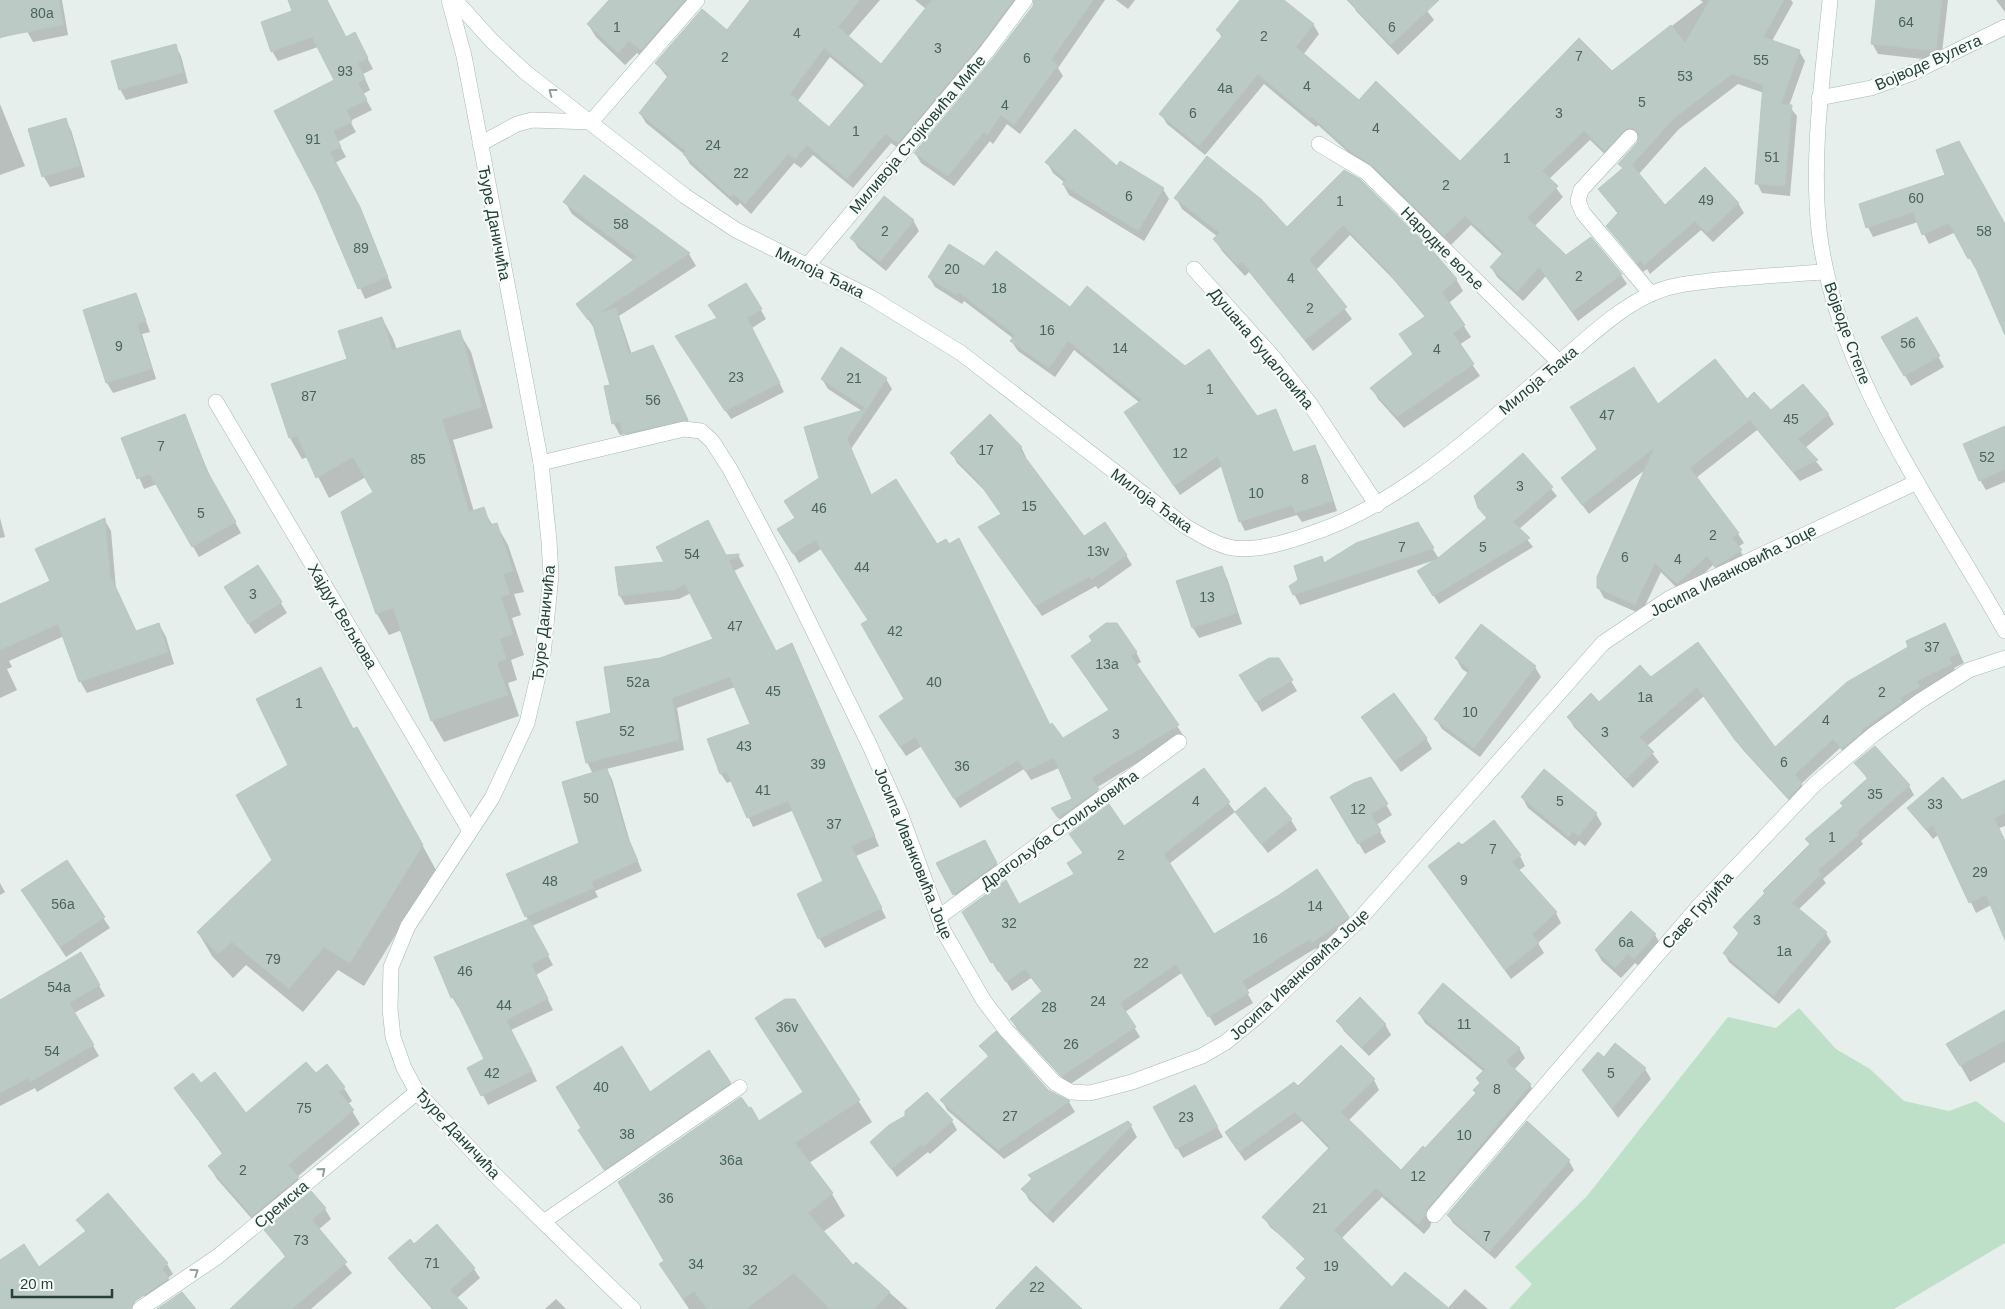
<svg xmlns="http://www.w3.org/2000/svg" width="2005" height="1309" font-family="Arial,sans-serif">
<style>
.green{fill:#bfe0c8}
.shadow{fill:#0003;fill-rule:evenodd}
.building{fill:#bbcac4;stroke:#b8c9c2;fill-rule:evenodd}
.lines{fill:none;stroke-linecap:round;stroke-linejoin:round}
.service-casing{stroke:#a8b8b2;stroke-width:15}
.minor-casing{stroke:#a8b8b2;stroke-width:16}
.tertiary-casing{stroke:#a8b8b2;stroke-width:16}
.secondary-casing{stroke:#a4bbb3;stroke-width:16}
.service{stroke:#fff;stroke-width:14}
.minor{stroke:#fff;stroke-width:15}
.tertiary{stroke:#fff;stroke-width:15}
.secondary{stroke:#fff;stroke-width:15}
.oneway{stroke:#92a09c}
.labels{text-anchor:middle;stroke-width:4.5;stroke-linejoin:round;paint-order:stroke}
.number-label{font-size:14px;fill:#4a645c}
.street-label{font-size:16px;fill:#24423a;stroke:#f7fbf9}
</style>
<rect width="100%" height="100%" fill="#e6efeb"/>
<!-- green -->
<path class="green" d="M1799 1008 1836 1049 1870 1069 1904 1101 1949 1111 1976 1101 2005 1123V1243L1894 1309H1509L1532 1284 1515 1267 1587 1196 1728 1017 1776 1028Z"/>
<!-- shadow -->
<g class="shadow">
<path d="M0 0H62L68 35 33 42 27 31 0 38Z"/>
<path d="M289 0H327L346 38 360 44 373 69 363 74 370 90 363 94 372 110 350 121 356 132 338 142 346 157 335 163 365 219 392 288 365 299 318 192 335 81 318 47 278 61 272 51 294 12Z"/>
<path d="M611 0H696L649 63 637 53 625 65 596 37 588 24Z"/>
<path d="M751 0H880L848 37 881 66 926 9 915 0H1105L1058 68 1063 76 1020 134 1007 124 993 144 990 141 954 186 921 163 915 153 995 58 1034 6V2L1028 1 904 152 891 143 853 188 813 155 801 168 794 163 751 214 740 203 737 206 690 164 684 154 646 123 640 113 668 78 656 63 727 32ZM830 57 865 86 829 128 797 102Z"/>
<path d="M1116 0H1135L1128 9Z"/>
<path d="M1242 0H1282L1313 24 1319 34 1303 55 1359 102 1460 162 1612 72 1703 2 1700 0H1791L1793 3 1772 41 1799 51 1805 61 1789 106 1797 116 1790 196 1762 193 1757 183 1764 93 1738 84 1679 129 1638 175 1665 206 1738 203 1744 213 1713 242 1701 230 1650 274 1647 269 1643 272 1607 226 1619 215 1600 189 1623 169 1620 164 1638 144 1640 137 1629 140 1611 160 1590 140 1549 179 1563 197 1534 227 1566 257 1621 275 1627 284 1578 321 1546 276 1523 301 1497 277 1491 267 1503 255 1471 225 1451 245 1318 125 1316 127 1264 84 1205 155 1167 124 1161 114 1222 38 1218 30Z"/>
<path d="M1351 0H1419L1434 20 1398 55 1356 11Z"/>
<path d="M1877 0H1948L1941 61 1878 54 1872 43Z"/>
<path d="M1996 0H2005V12Z"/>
<path d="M175 45 181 56 188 83 126 100 120 89Z"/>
<path d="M0 104 25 166 0 175Z"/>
<path d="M65 120 71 130 85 177 50 187 44 177 30 130Z"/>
<path d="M1047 162 1117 168 1163 189 1169 199 1144 241 1069 195 1063 184 1065 183 1053 173Z"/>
<path d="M1344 171 1456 279 1463 291 1449 303 1471 337 1459 345 1480 376 1404 428 1378 399 1372 388 1414 355 1426 318 1393 279 1350 235 1316 270 1352 319 1313 351 1249 272 1245 276 1222 251 1215 239 1218 237 1182 209 1176 198 1287 229Z"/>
<path d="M1947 175 2005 226V332L1977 267 1975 268 1956 232 1929 244 1918 222 1873 237 1868 227Z"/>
<path d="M584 177 689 254 696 266 619 316 632 355 659 358 693 432 631 445 625 434 620 435 614 424 612 386 596 331 578 304 634 261 572 214 565 202Z"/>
<path d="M913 220 919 231 886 271 858 248 852 238Z"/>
<path d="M985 268 1185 367 1257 418 1275 411 1294 453 1315 447 1320 457 1337 511 1302 522 1297 515 1245 531 1240 521 1222 466 1180 495 1131 422 1140 403 1074 350 1055 377 1018 351 1012 342 1014 339 964 301 962 304 935 287 929 277Z"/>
<path d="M746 284 766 319 752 328 784 392 731 419 682 345 718 319 709 306Z"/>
<path d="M136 294 150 332 142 334 156 379 113 393 107 383 85 311Z"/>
<path d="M382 318 393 339 397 350 459 332 471 352 493 428 453 440 474 512 483 509 493 526 496 524 508 545 524 592 514 594 521 615 512 618 524 655 511 660 517 680 508 683 519 716 444 742 432 721 402 630 389 635 377 614 343 513 375 493 366 477 329 498 308 457 302 459 290 438 273 385 349 360Z"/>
<path d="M1917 318 1944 367 1911 386 1883 337Z"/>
<path d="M822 379H886L892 389 851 449 872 496 1062 740 1110 711 1072 657 1136 652 1141 662 1136 665 1183 735 1096 788 1103 799 1065 827 1053 809 1074 799 1059 768 1031 780 1024 769 960 808 922 746 906 756 880 717 905 699 869 621 821 549 799 563 785 539 862 411 828 389Z"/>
<path d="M1746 401 1771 412 1828 414 1834 424 1805 448 1823 470 1800 481 1757 430 1696 478 1738 534 1744 543 1738 547 1746 561 1721 576 1713 565 1683 594 1661 572 1641 614 1604 598 1598 587 1646 469 1589 514 1562 478 1657 406Z"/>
<path d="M184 415 213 483 241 533 199 557 157 484 144 489 123 439Z"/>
<path d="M2005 428V482L1986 490 1980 480Z"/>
<path d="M1021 447 1026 457 1025 459 1084 538 1126 555 1132 565 1098 589 1096 586 1042 616 986 537 1002 515 985 491 957 463 952 453Z"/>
<path d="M1523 455 1557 496 1519 529 1533 547 1439 604 1423 579 1435 560 1300 605 1294 594 1300 580 1321 558 1325 564 1417 523 1439 559 1487 519 1479 507Z"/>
<path d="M0 518 5 537 0 538Z"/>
<path d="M104 519 111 531 116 589 136 632 159 624 166 637 174 664 87 693 80 681 64 636 9 661 12 667 7 669 17 690 0 698V615L51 582Z"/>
<path d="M738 555 744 566 734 571 776 653 792 645 797 655 879 846 856 856 886 918 825 948 819 938 825 881 794 810 753 827 732 781 727 783 721 774 709 740 751 724 735 687 677 708 684 750 606 769 612 779 630 842 642 871 595 891 598 897 532 926 553 965 536 975 553 1010 511 1030 537 1081 488 1105 469 1068 486 1060 460 1006 458 1007 452 997 528 920 508 874 581 843 593 774 587 762 612 714 660 660 714 640 691 593 679 599 625 605 620 596 726 556Z"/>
<path d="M258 566 287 613 255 634 231 597Z"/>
<path d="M1221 568 1227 578 1242 624 1199 638 1193 628Z"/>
<path d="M1950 634 1964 663 1954 668 1957 675 1848 758 1840 748 1801 784 1807 795 1795 807 1743 750 1704 696 1647 746 1659 762 1633 788 1574 727 1568 717 1651 678 1698 644 1775 749Z"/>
<path d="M1456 658 1535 667 1541 677 1480 757 1442 729 1436 719 1469 674 1462 669Z"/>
<path d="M1278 659 1297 691 1262 712 1241 675Z"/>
<path d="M320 668 354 730 371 752 436 870 364 986 338 970 303 1012 246 965 233 978 212 956 198 932 274 860 290 766Z"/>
<path d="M1363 718 1426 738 1432 749 1401 772Z"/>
<path d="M1856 763 1909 786 1914 795 1861 841 1863 844 1823 879 1826 883 1798 910 1826 933 1831 942 1779 1004 1729 962 1724 953 1739 935 1734 927 1810 845 1806 839 1844 807 1868 780Z"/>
<path d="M1204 770 1235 812 1169 864 1213 936 1348 917 1353 927 1319 952 1316 948 1246 991 1253 1003 1215 1026 1183 972 1125 1012 1140 1037 1069 1085 1017 1029 1011 1019 1042 992 1031 978 1012 991 1000 971 998 972 964 912 1019 905 1075 874 1124 827Z"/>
<path d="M1371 778 1392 815 1376 825 1386 842 1365 854 1332 798Z"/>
<path d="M2005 782V826L1999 828 2005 841V938L1991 905 1976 913 1939 834 1933 839 1909 808 1962 801Z"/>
<path d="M1522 797 1596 814 1602 824 1585 846 1579 841 1575 846 1528 808Z"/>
<path d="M1236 812 1291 820 1297 830 1268 853Z"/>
<path d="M1461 847 1520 856 1525 866 1518 871 1556 913 1561 923 1538 943 1544 953 1511 979 1429 866Z"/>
<path d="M990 852 1002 874 960 904 937 864Z"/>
<path d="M66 862 110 928 66 957 29 901Z"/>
<path d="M0 883 5 892 0 895Z"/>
<path d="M1631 912 1655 935 1661 945 1641 968 1635 963 1621 978 1602 961 1596 951Z"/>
<path d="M81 954 105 996 74 1013 99 1056 37 1092 35 1088 0 1106V1030Z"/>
<path d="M794 1000 872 1122 809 1163 832 1194 845 1216 823 1232 853 1267 856 1263 908 1309H689L660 1265 665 1261 758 1123 804 1093Z"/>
<path d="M2005 1011V1062L1970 1082 1948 1044Z"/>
<path d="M1419 1013 1519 1048 1525 1058 1514 1070 1530 1085 1536 1095 1432 1219 1430 1227 1424 1234 1382 1197 1341 1239 1393 1289 1447 1309 1465 1289 1488 1309H1368L1270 1227 1264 1217 1329 1149 1302 1121 1245 1161 1226 1133 1298 1088 1374 1080 1379 1090 1348 1121 1402 1172 1425 1150 1477 1094 1481 1085 1477 1079 1484 1072 1425 1023Z"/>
<path d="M1338 1021 1385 1024 1391 1035 1369 1056 1344 1031Z"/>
<path d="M981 1046 1048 1091 1069 1102 1075 1112 1004 1159 947 1110 942 1100 989 1058Z"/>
<path d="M1604 1058 1645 1069 1651 1079 1618 1118 1584 1070Z"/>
<path d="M327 1066 344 1088 352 1101 348 1104 360 1124 297 1177 306 1191 260 1228 217 1179 209 1166 223 1155 175 1088 201 1085 246 1115 316 1075Z"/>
<path d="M730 1083 735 1093 611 1179 586 1140Z"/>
<path d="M1194 1087 1223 1137 1183 1158 1177 1148Z"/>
<path d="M952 1121 957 1130 930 1154 928 1152 897 1177 872 1142Z"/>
<path d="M1131 1126 1137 1137 1053 1223 1029 1200 1023 1189 1032 1180 1029 1176Z"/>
<path d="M1569 1161 1574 1170 1495 1259 1453 1223 1448 1215Z"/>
<path d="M325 1209 331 1219 318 1230 352 1273 311 1309H232L286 1258 266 1230Z"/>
<path d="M78 1220 167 1264 173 1274 168 1278 174 1289 152 1304 86 1232Z"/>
<path d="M414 1246 474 1269 480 1278 456 1299 466 1309H432L396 1268 390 1258Z"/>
<path d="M556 1299 566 1309H545Z"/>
</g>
<!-- building -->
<g class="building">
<path d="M0 0H59L63 25 0 37Z"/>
<path d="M288 0H327L346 37 355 32 368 58 358 63 365 79 358 83 367 100 346 110 352 122 333 131 341 147 330 152 360 207 388 277 358 289 317 193 274 111 334 80 312 37 271 52 261 22 292 11Z"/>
<path d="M609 0H685L641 50 629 41 618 53 587 24Z"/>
<path d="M750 0H860L838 27 881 64 932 0H1013L980 45 898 143 885 134 847 179 807 145 795 159 788 154 745 204 733 194 731 197 683 154 686 151 639 113 669 75 655 63 702 9 727 30ZM824 48 866 83 829 127 790 94Z"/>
<path d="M1034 0H1093L1051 60 1058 65 1014 125 1001 115 987 135 984 132 948 176 914 153 994 57 1033 6Z"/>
<path d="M1240 0H1284L1314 24 1296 47 1359 100 1376 81 1460 161 1579 38 1612 71 1671 25 1685 43 1710 0H1784L1763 37 1800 50 1781 104 1792 105 1785 186 1755 184 1763 85 1732 74 1673 119 1632 165 1665 205 1705 167 1739 203 1707 233 1695 221 1644 265 1640 260 1637 263 1606 226 1618 213 1598 189 1623 168 1618 164 1637 143 1639 134 1633 128H1627L1605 151 1584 131 1542 171 1558 186 1527 218 1566 255 1591 237 1622 274 1572 312 1539 267 1517 292 1490 267 1504 252 1465 216 1444 236 1372 165 1351 152 1311 116 1310 118 1258 74 1199 146 1159 114 1223 35 1216 30Z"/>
<path d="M1347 0H1439L1391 45Z"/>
<path d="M1876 0H1942L1936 51 1871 44Z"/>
<path d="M176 44 183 73 119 90 111 61Z"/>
<path d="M66 118 80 166 42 177 28 129Z"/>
<path d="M1075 129 1117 166 1120 161 1164 188 1138 231 1062 184 1066 180 1045 162Z"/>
<path d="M1959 141 2005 224V335L1971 257 1968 259 1949 223 1922 235 1913 212 1866 228 1859 204 1945 175 1936 150Z"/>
<path d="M1207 156 1261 199 1287 227 1344 170 1360 179 1431 249 1457 279 1442 292 1465 325 1453 333 1474 364 1397 417 1370 388 1413 354 1399 334 1426 316 1390 275 1391 274 1343 225 1309 260 1347 307 1305 340 1242 262 1237 265 1213 239 1220 233 1174 198Z"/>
<path d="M584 175 690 253 599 313 616 308 629 354 653 345 688 420 623 434 620 422 612 424 604 386 610 385 591 318 588 320 576 304 637 257 563 202Z"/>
<path d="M884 196 914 220 880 262 850 238Z"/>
<path d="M949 244 984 266 996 251 1070 307 1087 286 1185 366 1209 349 1257 416 1276 409 1293 452 1315 445 1333 501 1295 513 1292 505 1239 522 1218 456 1174 486 1124 412 1142 400 1068 341 1049 368 1010 341 1015 335 958 292 956 295 928 277Z"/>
<path d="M746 283 762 309 747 318 780 383 725 411 675 336 717 318 708 305Z"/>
<path d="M136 293 146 321 137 324 152 369 106 383 83 310Z"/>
<path d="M382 317 392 350 460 330 482 407 442 419 469 512 484 507 490 525 497 523 513 571 503 574 510 594 501 597 513 634 500 639 506 659 497 662 508 695 431 721 393 608 376 614 341 512 373 492 353 457 316 478 297 436 289 438 271 384 347 359 338 331Z"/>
<path d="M1917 317 1940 356 1904 376 1881 337Z"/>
<path d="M841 347 887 378 867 409 821 379Z"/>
<path d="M1715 359 1747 399 1754 392 1771 410 1803 384 1829 414 1798 439 1818 460 1793 472 1750 420 1690 468 1739 533 1732 538 1742 550 1715 567 1707 556 1677 584 1655 563 1635 605 1597 588V577L1654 448 1582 505 1561 478 1597 449 1570 407 1634 367 1658 404Z"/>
<path d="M867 409 847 439 871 495 896 479 937 544 946 539 949 544 959 538 1050 725 1052 723 1063 738 1109 710 1071 656 1092 641 1089 636 1106 623H1117L1137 652 1131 656 1179 725 1091 778 1099 789 1058 818 1051 808 1072 799 1054 758 1025 771 1018 760 954 799 915 737 900 747 879 716 904 699 861 624 868 620 815 540 793 554 777 529 795 518 784 501 819 478 804 427Z"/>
<path d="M185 414 207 471 236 522 192 547 150 474 137 479 121 438Z"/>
<path d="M990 414 1022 447 1019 449 1084 536 1105 522 1127 555 1091 580 1089 577 1035 606 978 527 1001 514 978 481 950 453Z"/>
<path d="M2005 426V469L1979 481 1963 444Z"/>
<path d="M1523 453 1553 487 1513 522 1530 538 1433 596 1417 571 1438 558 1487 518 1478 508 1474 496Z"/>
<path d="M105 518 110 575 136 631 159 623 168 652 79 682 58 624 0 650V604L50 581 35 549Z"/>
<path d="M708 520 726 555 739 554V556L729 561 776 651 792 643 875 836 851 846 882 908 818 939 797 894 823 881 788 801 747 818 727 772 720 774 707 739 750 724 730 677 672 698 679 740 586 763 576 722 611 713 604 667 660 658 713 639 685 584 673 590 619 596 615 567 664 562 656 547Z"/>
<path d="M1418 522 1434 548 1293 595 1289 586 1298 580 1294 566 1322 556 1324 563 1356 543Z"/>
<path d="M258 565 282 602 248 624 224 587Z"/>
<path d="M1222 566 1237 613 1192 628 1176 581Z"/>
<path d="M1945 623 1959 653 1949 658 1952 664 1917 681 1920 686 1900 698 1902 702 1861 730 1862 732 1842 749 1833 739 1795 774 1802 784 1788 798 1735 740 1697 687 1639 737 1654 752 1626 779 1567 717 1591 693 1599 702 1640 665 1651 677 1698 642 1775 747 1847 682 1908 647 1906 641Z"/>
<path d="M1481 624 1536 666 1474 748 1434 719 1470 670 1455 658Z"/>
<path d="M1269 658H1279L1293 680 1256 702 1239 675Z"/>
<path d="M321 667 353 729 357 727 423 845 350 963 324 947 289 989 232 942 218 954 197 932 272 860 236 795 288 765 256 699Z"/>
<path d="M1394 693 1427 738 1394 762 1361 717Z"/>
<path d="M1875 746 1910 785 1857 832 1859 835 1818 870 1821 874 1792 903 1827 932 1773 996 1723 953 1739 933 1733 927 1765 893 1763 891 1810 844 1805 839 1843 806 1840 803 1868 778 1854 763Z"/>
<path d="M607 768 625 831 638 861 591 882 594 888 525 917 506 874 579 843 562 782Z"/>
<path d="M1204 768 1230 802 1164 854 1214 934 1279 895 1317 869 1349 917 1312 943 1310 939 1242 981 1249 993 1208 1017 1176 964 1120 1003 1136 1027 1062 1076 1010 1019 1042 991 1025 969 1006 982 993 962 991 963 962 912 1006 880 1019 904 1074 874 1067 863 1083 853 1069 834 1109 804 1124 826Z"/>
<path d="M1544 769 1597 813 1579 836 1573 831 1569 837 1521 797Z"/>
<path d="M1371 777 1388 804 1371 814 1381 831 1358 844 1330 797 1354 783Z"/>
<path d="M1943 777 1962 800 2005 780V813L1994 818 2005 841V940L1986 895 1969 903 1933 825 1926 830 1907 808Z"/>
<path d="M1265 787 1292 819 1261 844 1235 812Z"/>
<path d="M1494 820 1521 855 1512 862 1557 912 1532 934 1539 943 1505 970 1428 866 1459 842 1462 845Z"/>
<path d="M985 840 997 863 953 895 936 863Z"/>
<path d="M67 860 105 917 60 947 21 890Z"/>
<path d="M1631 911 1656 934 1634 959 1628 954 1615 968 1595 950Z"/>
<path d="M529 919 549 955 531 964 548 999 506 1020 532 1071 481 1096 467 1068 484 1059 454 997 451 998 434 957Z"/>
<path d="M81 952 100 985 69 1003 94 1045 30 1082 28 1078 0 1093V1000Z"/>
<path d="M1443 983 1520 1048 1506 1061 1531 1084 1427 1209 1425 1216 1418 1224 1376 1188 1334 1230 1392 1287 1405 1272 1450 1309H1279L1306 1278 1296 1268 1305 1259 1262 1217 1330 1147 1295 1112 1239 1152 1225 1132 1294 1082 1298 1086 1341 1045 1375 1079 1341 1112 1401 1170 1423 1146 1425 1148 1476 1093 1473 1090 1480 1083 1476 1078 1485 1069 1418 1013Z"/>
<path d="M1360 997 1386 1024 1362 1047 1336 1021Z"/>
<path d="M785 999H795L860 1100 795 1143 833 1193 808 1213 853 1265 856 1262 890 1292 874 1309H830L794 1273 746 1309H707L694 1291 683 1299 659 1264 664 1261 618 1182 741 1097 749 1108 751 1107 759 1121 803 1092 755 1018Z"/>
<path d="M2005 1010V1040L1960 1066 1946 1044Z"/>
<path d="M996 1031 1048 1090 1070 1101 998 1150 940 1100 989 1056 979 1046Z"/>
<path d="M1615 1043 1646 1068 1612 1109 1582 1070 1598 1052 1604 1057Z"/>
<path d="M622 1046 650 1092 709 1050 731 1083 604 1170 578 1130 581 1128 556 1087Z"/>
<path d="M306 1062 316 1073 327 1064 345 1087 339 1092 354 1110 288 1165 299 1177 252 1216 208 1166 223 1153 174 1088 193 1073 201 1083 215 1072 246 1113Z"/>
<path d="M1195 1085 1218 1127 1176 1149 1153 1107Z"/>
<path d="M927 1092 953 1120 924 1146 922 1144 891 1169 870 1142 889 1125 905 1116V1111Z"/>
<path d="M1128 1121 1132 1125 1047 1214 1021 1189 1032 1179 1028 1175Z"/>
<path d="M1527 1121 1570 1160 1489 1252 1447 1215Z"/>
<path d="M311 1191 326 1208 312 1220 347 1262 292 1309H230L286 1256 264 1230Z"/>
<path d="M108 1193 168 1263 162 1269 169 1278 135 1301 131 1309H0V1260L24 1244 39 1267 86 1231 76 1220Z"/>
<path d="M437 1224 475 1268 450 1290 468 1309H434L388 1258 410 1239 414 1244Z"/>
<path d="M1036 1266 1082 1309H995Z"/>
<path d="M182 1292 196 1309H157Z"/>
</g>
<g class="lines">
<defs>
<path id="service" d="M543 1222 740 1087"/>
<g id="minor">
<path d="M455 0 492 41 525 72 685 196 736 230 870 297 961 353 1185 526C1199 534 1216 545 1233 548 1257 551 1284 543 1307 535 1405 504 1485 423 1563 359 1590 336 1618 309 1651 294 1671 284 1695 283 1717 280 1753 277 1790 274 1826 272"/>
<path d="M1819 98 1871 88 1910 74 2005 27"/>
<path d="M591 122 697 0"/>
<path d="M1630 137 1581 190 1578 201 1583 213 1651 294"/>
<path d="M480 144 517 124 532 120 591 122"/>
<path d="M1319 144 1366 172 1559 362"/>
<path d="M807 266 987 51 1025 0"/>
<path d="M1194 269 1273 357 1310 404 1377 505"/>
<path d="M216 402 470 831"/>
<path d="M541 463 684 429 701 431 712 441 730 469 784 571 870 746 900 813 944 932 984 1001 1007 1031 1055 1083 1071 1092 1090 1093 1132 1082 1202 1056 1226 1042 1259 1015 1359 920 1603 643 1670 598 1917 482"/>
<path d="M939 917 1179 742"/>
<path d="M1434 1215 1699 906 1815 784 1874 734 1920 701 1969 670 2005 658"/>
<path d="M140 1309 217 1257 417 1092"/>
</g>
<path id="tertiary" d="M449 0 464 56 541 463 549 541 551 575 543 655 527 723 492 798 408 926 391 967 390 1009 393 1037 404 1068 417 1092 491 1171 633 1309"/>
<path id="secondary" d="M1830 0C1823 76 1811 153 1819 230 1836 375 1935 506 2005 631"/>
</defs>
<!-- service casing -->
<use href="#service" class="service-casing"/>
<!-- minor casing -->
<use href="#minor" class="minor-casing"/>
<!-- tertiary casing -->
<use href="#tertiary" class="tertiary-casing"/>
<!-- secondary casing -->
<use href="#secondary" class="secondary-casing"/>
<!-- service -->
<use href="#service" class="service"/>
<!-- minor -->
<use href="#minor" class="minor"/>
<!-- tertiary -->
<use href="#tertiary" class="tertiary"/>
<!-- secondary -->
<use href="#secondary" class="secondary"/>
</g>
<!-- one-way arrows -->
<defs><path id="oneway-chevron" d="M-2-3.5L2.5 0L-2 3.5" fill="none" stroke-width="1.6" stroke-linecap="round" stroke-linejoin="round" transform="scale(1.25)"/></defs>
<g class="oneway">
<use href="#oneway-chevron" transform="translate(552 92) rotate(-143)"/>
<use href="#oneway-chevron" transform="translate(322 1171) rotate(-40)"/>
<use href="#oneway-chevron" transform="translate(195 1272) rotate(-34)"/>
</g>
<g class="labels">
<!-- number labels -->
<g class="number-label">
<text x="42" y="18">80a</text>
<text x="1906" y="27">64</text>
<text x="617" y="32">1</text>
<text x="1392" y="32">6</text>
<text x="797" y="38">4</text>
<text x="1264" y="41">2</text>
<text x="938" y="53">3</text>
<text x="1579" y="61">7</text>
<text x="725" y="62">2</text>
<text x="1027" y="63">6</text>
<text x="1761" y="65">55</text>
<text x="345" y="76">93</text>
<text x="1685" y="81">53</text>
<text x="1307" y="91">4</text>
<text x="1225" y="93">4a</text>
<text x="1642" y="107">5</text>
<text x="1005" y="110">4</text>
<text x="1193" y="118">6</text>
<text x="1559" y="118">3</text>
<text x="1376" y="133">4</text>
<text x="856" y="136">1</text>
<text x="313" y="144">91</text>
<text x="713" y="150">24</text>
<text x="1772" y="162">51</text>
<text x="1507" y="163">1</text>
<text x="741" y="178">22</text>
<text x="1446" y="190">2</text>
<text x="1129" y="201">6</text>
<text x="1916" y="203">60</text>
<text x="1706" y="205">49</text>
<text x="1340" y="206">1</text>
<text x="621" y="229">58</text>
<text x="885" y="236">2</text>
<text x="1984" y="236">58</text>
<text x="361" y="253">89</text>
<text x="952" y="274">20</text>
<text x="1579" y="281">2</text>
<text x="1291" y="283">4</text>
<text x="999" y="293">18</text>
<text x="1310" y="313">2</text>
<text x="1047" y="335">16</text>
<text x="1908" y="348">56</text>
<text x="119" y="351">9</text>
<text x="1120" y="353">14</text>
<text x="1437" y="354">4</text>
<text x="736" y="382">23</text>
<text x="854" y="383">21</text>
<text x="1210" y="394">1</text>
<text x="309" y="401">87</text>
<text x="653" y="405">56</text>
<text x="1607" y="420">47</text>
<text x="1791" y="424">45</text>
<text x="161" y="451">7</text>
<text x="986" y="455">17</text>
<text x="1180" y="458">12</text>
<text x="1987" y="462">52</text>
<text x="418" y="464">85</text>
<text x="1305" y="484">8</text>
<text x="1520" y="491">3</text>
<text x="1256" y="498">10</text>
<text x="1029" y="511">15</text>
<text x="819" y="513">46</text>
<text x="201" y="518">5</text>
<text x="1713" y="540">2</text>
<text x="1402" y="552">7</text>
<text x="1483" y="552">5</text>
<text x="1098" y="556">13v</text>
<text x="692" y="559">54</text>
<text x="1625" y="562">6</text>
<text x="1678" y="564">4</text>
<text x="862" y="572">44</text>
<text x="253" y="599">3</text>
<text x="1207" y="602">13</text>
<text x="735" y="631">47</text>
<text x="895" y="636">42</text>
<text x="1932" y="652">37</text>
<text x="1107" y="669">13a</text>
<text x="638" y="687">52a</text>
<text x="934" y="687">40</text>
<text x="773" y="696">45</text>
<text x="1882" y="697">2</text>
<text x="1645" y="702">1a</text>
<text x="299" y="708">1</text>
<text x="1470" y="717">10</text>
<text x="1826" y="725">4</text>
<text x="627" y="736">52</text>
<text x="1605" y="737">3</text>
<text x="1116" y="739">3</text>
<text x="744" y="751">43</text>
<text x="1784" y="767">6</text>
<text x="818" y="769">39</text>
<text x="962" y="771">36</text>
<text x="763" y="795">41</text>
<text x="1875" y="799">35</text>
<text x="591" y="803">50</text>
<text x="1196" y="806">4</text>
<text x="1560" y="806">5</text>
<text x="1935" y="809">33</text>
<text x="1358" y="814">12</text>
<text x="834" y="829">37</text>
<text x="1832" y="842">1</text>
<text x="1493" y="854">7</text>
<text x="1121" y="860">2</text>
<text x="1980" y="877">29</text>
<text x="1464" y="885">9</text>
<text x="550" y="886">48</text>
<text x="63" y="909">56a</text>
<text x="1315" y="911">14</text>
<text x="1757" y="925">3</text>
<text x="1009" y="928">32</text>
<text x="1260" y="943">16</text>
<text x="1626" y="947">6a</text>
<text x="1784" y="956">1a</text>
<text x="273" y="964">79</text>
<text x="1141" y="968">22</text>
<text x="465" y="976">46</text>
<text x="59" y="992">54a</text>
<text x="1098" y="1006">24</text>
<text x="504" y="1010">44</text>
<text x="1049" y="1012">28</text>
<text x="1464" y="1029">11</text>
<text x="787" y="1032">36v</text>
<text x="1071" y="1049">26</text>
<text x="52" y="1056">54</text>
<text x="492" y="1078">42</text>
<text x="1611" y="1078">5</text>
<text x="601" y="1092">40</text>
<text x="1497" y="1094">8</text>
<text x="304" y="1113">75</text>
<text x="1010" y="1121">27</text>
<text x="1186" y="1122">23</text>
<text x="627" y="1139">38</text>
<text x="1464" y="1140">10</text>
<text x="731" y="1165">36a</text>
<text x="243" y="1175">2</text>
<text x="1418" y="1181">12</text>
<text x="666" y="1203">36</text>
<text x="1320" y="1213">21</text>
<text x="1487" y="1241">7</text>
<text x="301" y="1245">73</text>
<text x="432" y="1268">71</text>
<text x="696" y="1269">34</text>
<text x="1331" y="1271">19</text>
<text x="750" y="1275">32</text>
<text x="1037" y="1292">22</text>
</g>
<!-- street labels -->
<g class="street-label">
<text transform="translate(1928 62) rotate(-24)" y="6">Војводе Вулета</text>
<text transform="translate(917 134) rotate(-50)" y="6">Миливоја Стојковића Миће</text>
<text transform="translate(495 223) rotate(79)" y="6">Ђуре Даничића</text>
<text transform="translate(1443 248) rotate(45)" y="6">Народне воље</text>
<text transform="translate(820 272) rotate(26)" y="6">Милоја Ђака</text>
<text transform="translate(1848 333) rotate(70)" y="6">Војводе Степе</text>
<text transform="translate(1262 348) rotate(50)" y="6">Душана Буцаловића</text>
<text transform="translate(1538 380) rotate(-40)" y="6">Милоја Ђака</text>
<text transform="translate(1152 500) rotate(36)" y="6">Милоја Ђака</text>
<text transform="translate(1733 570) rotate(-27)" y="6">Јосипа Иванковића Јоце</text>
<text transform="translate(343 616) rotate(59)" y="6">Хајдук Вељкова</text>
<text transform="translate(543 623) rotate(-84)" y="6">Ђуре Даничића</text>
<text transform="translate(1059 829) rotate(-36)" y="6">Драгољуба Стоиљковића</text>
<text transform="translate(914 853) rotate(68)" y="6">Јосипа Иванковића Јоце</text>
<text transform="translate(1697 910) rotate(-48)" y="6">Саве Грујића</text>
<text transform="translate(1299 974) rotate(-43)" y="6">Јосипа Иванковића Јоце</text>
<text transform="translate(458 1133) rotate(47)" y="6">Ђуре Даничића</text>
<text transform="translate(281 1204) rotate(-40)" y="6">Сремска</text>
</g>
</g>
<!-- scale -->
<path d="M12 1289v8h100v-8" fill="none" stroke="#24423a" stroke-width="2.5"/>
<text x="20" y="1289" font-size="15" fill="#24423a" stroke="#f7fbf9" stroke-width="4" paint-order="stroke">20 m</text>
</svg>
